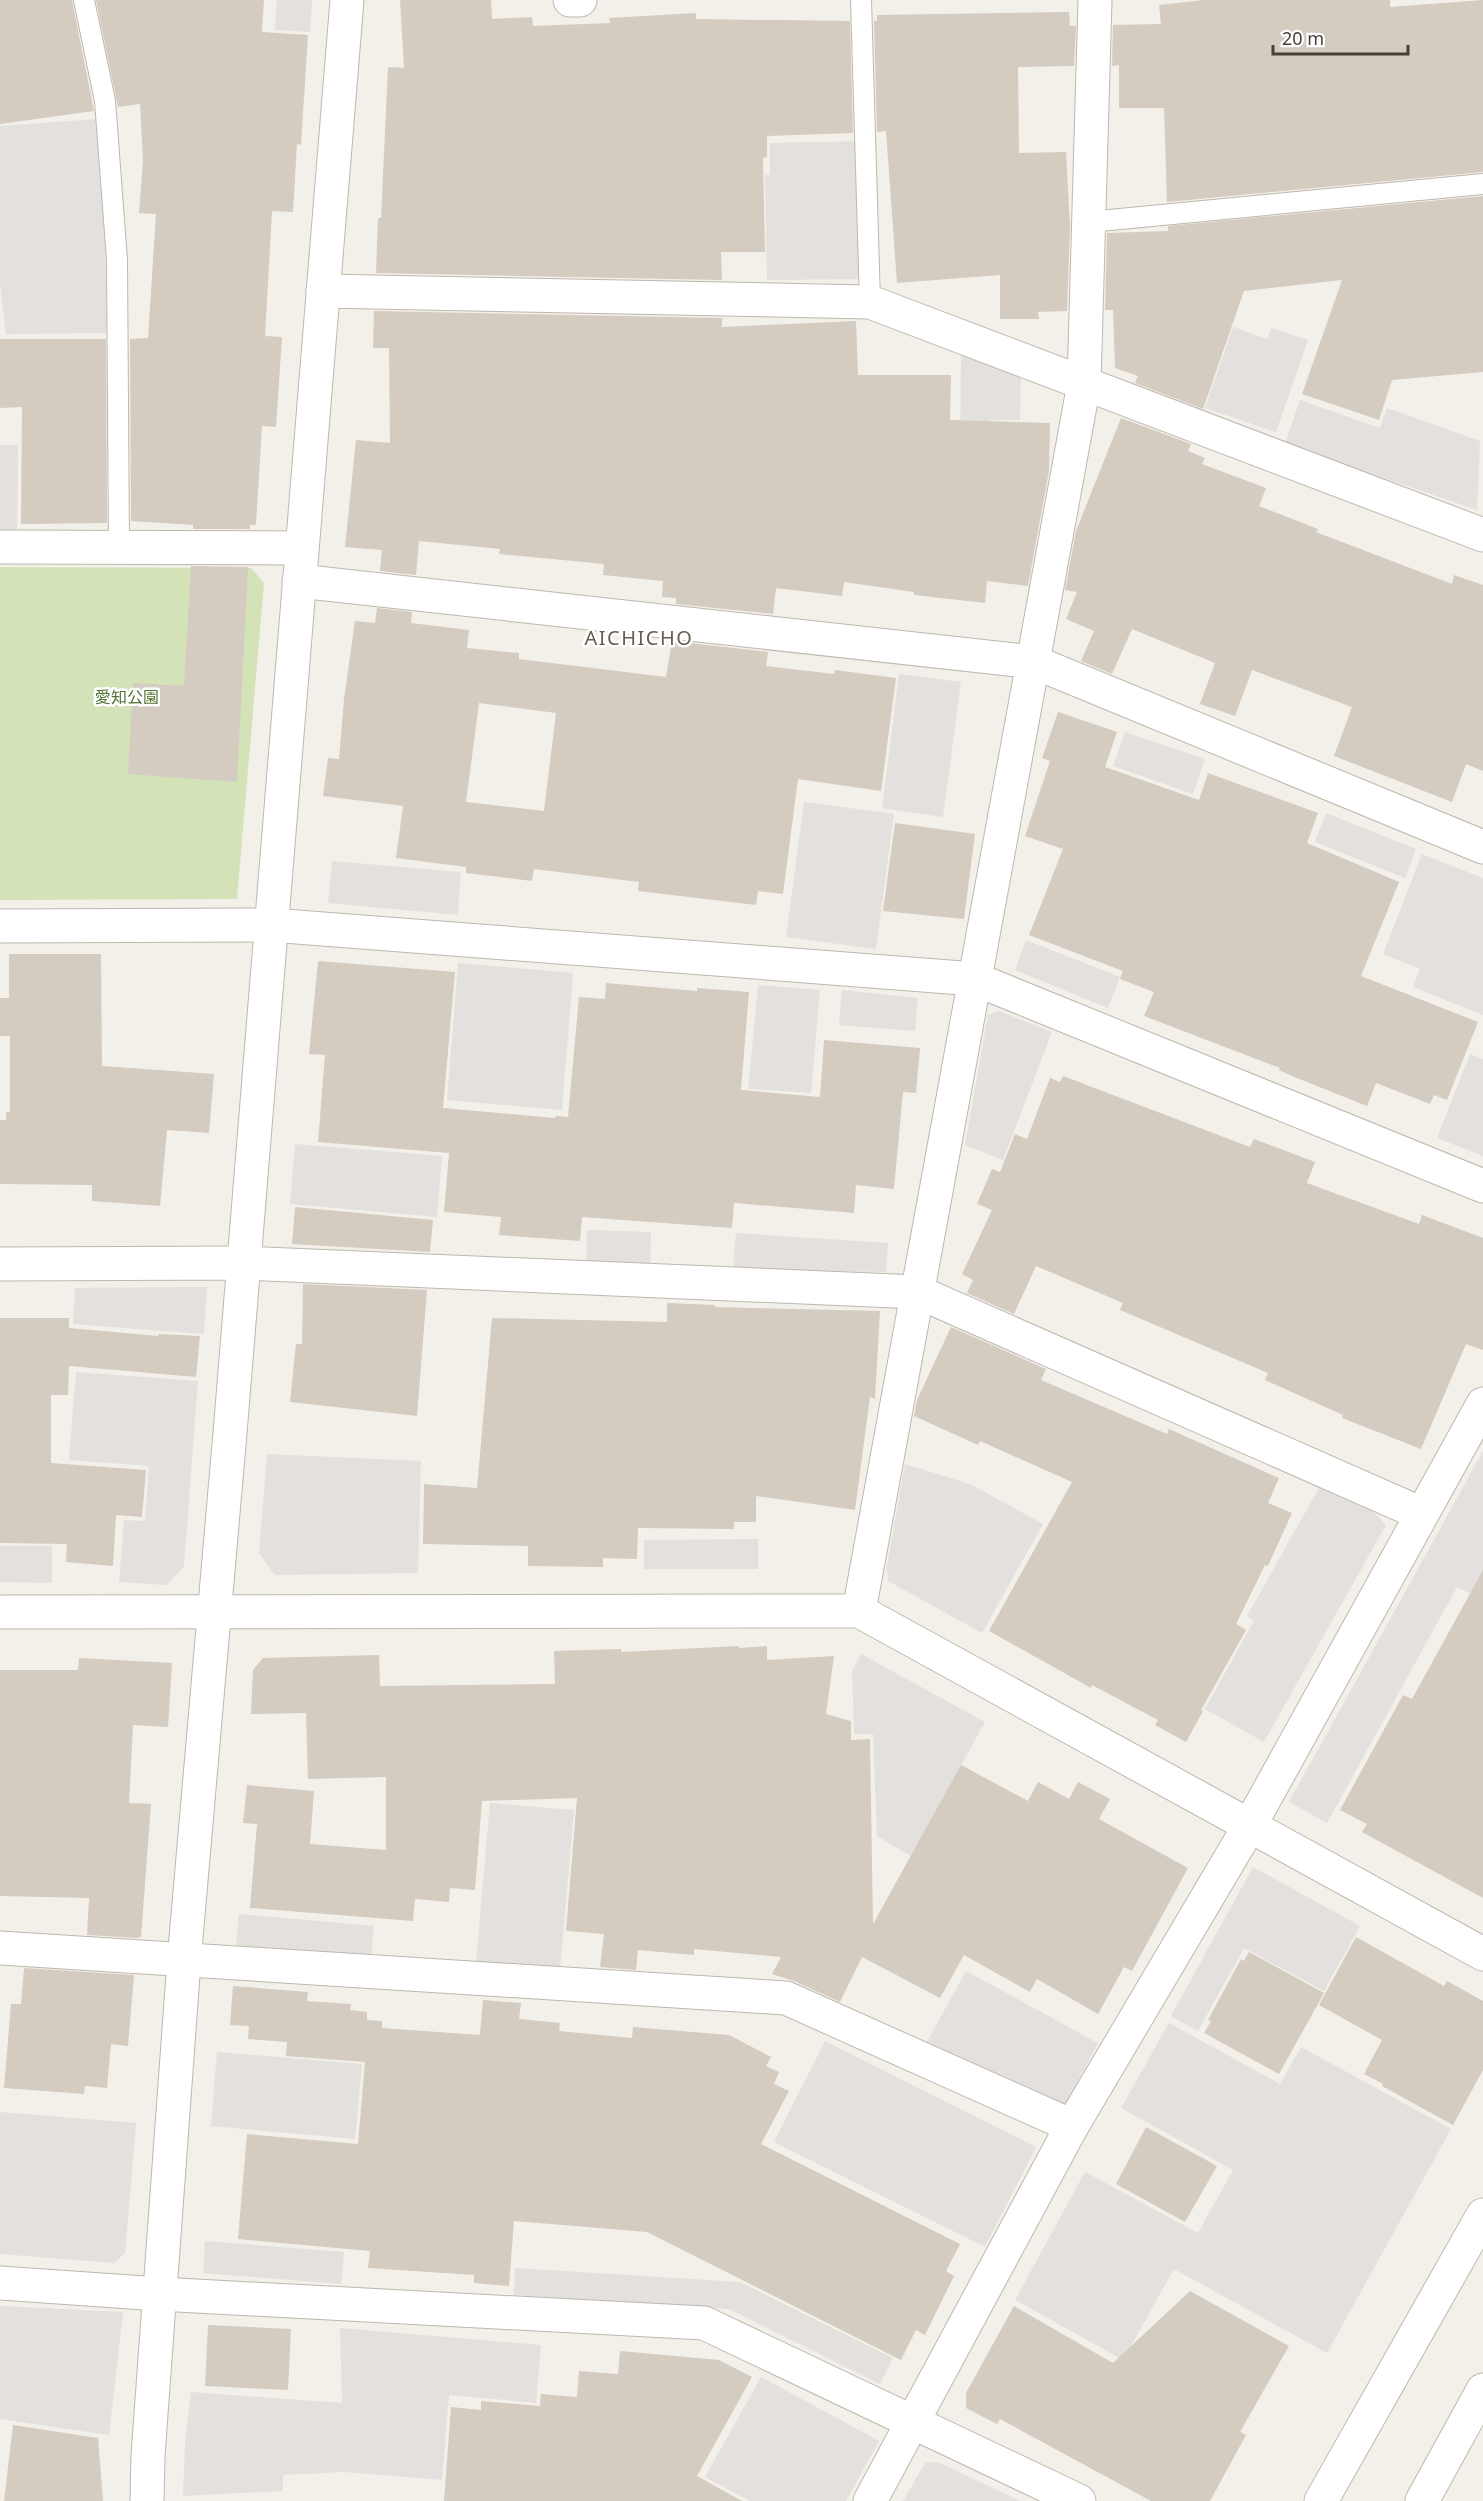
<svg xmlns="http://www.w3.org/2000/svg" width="1483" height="2501" font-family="'Noto Sans','Noto Sans JP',sans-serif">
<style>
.green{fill:#d3e3b7}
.parking{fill:#e3e0de}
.building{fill:#d4cbc1;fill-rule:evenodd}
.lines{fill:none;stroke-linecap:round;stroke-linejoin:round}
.service-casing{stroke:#beb7ae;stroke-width:22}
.minor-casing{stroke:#beb7ae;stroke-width:35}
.tertiary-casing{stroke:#beb7ae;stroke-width:35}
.service{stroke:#fff;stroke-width:20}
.minor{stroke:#fff;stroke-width:33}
.tertiary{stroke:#fff;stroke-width:33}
.labels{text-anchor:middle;stroke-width:5;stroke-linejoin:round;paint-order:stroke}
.park-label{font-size:16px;fill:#507331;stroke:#fff}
.quarter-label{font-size:20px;letter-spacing:1.5px;fill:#695d51;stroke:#fff}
</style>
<rect width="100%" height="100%" fill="#f3f0ea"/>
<!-- green -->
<path class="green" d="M0 567 251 568 264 583 237 899 0 900Z"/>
<!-- parking -->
<g class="parking">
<path d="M277 0H312L310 32 275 30Z"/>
<path d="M97 119 103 151 107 333 6 334 0 284V126Z"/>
<path d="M862 141 863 279 767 280 765 175H770V143Z"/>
<path d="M1233 327 1267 339 1271 328 1308 340 1276 432 1205 408Z"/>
<path d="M961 355 1021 377 1020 420H990V460L960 459Z"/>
<path d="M1300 400 1380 428 1387 408 1480 441 1477 510 1285 444Z"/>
<path d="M0 445H18L17 530H0Z"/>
<path d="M899 674 961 682 943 817 882 808Z"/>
<path d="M1125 732 1205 759 1193 794 1113 766Z"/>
<path d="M804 802 894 814 876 949 786 937Z"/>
<path d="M1326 813 1416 849 1405 878 1315 842Z"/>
<path d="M1422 854 1483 878V1015L1413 987 1420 969 1383 954Z"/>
<path d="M332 861 461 872 458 915 328 903Z"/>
<path d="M1026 940 1120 977 1108 1008 1015 970Z"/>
<path d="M458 963 573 973 562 1110 447 1100Z"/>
<path d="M758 985 820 990 811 1093 748 1089Z"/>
<path d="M842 990 918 998 915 1031 839 1025Z"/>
<path d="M999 1011 1052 1032 1003 1160 965 1145 988 1015Z"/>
<path d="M1470 1054 1483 1059V1156L1437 1138Z"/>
<path d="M295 1144 442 1156 437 1217 290 1204Z"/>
<path d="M587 1230 651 1232 650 1266 586 1265Z"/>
<path d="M736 1233 888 1243 886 1272 733 1269Z"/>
<path d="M207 1287 204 1334 73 1324 75 1288Z"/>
<path d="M76 1372 198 1381 184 1566 167 1585 119 1582 124 1520 145 1521 149 1466 69 1460Z"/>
<path d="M1483 1451V1600L1457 1587 1327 1823 1289 1802Z"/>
<path d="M267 1454 421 1461 418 1573 275 1575 259 1553Z"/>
<path d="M905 1464 970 1484 1043 1524 982 1633 888 1581 887 1566Z"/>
<path d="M1319 1488 1374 1512 1386 1525 1264 1742 1205 1709 1254 1621 1247 1616Z"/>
<path d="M758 1539V1569H644V1540Z"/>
<path d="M0 1546H52V1583L0 1582Z"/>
<path d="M861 1654 985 1722 911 1856 877 1836 873 1734H854L852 1671Z"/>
<path d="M490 1803 574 1810 560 1970 476 1963Z"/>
<path d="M1253 1867 1360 1926 1324 1991 1244 1948 1198 2031 1171 2016Z"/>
<path d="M239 1914 374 1926 371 1956 236 1945Z"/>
<path d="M966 1971 1098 2043 1063 2109 923 2049Z"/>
<path d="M1169 2023 1280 2084 1301 2047 1451 2129 1327 2353 1174 2269 1123 2360 1015 2300 1085 2172 1198 2233 1233 2170 1121 2108Z"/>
<path d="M825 2041 1036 2147 985 2247 774 2142Z"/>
<path d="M217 2052 362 2064 355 2139 211 2126Z"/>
<path d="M0 2112 136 2123 125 2253 114 2263 0 2254Z"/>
<path d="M205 2241 344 2252 341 2284 203 2273Z"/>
<path d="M515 2268 740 2282 893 2358 880 2384 729 2309 514 2295Z"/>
<path d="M0 2306 123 2312 109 2435 0 2419Z"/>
<path d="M340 2328 541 2345 536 2403 449 2395 442 2480 344 2472 283 2475V2491L183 2496 185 2443 191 2392 342 2403Z"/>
<path d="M761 2377 879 2441 846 2501H750L705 2477Z"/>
<path d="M938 2462 1020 2501H903L925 2463Z"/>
</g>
<!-- building -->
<g class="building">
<path d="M0 0H72L94 111 0 124Z"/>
<path d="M96 0H264L262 32 308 35 301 145 297 144 293 212 272 211 265 336 282 337 276 427 262 426 256 525H250V529H193V525L131 521 130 339 148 338 156 214 139 213 143 161 140 104 118 107Z"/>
<path d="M400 0H491L492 19 532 17 533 26 610 23 609 18 696 13V19L850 21 853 133 767 136V157L763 158 765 252H721L722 280 376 273 378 218H381L388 67 404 68Z"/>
<path d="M1204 0H1390V7L1483 0V172L1167 202 1164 108H1119V65L1112 66 1113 25 1161 24 1159 5Z"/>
<path d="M1069 12 1070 26H1076L1074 66 1018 67 1019 153 1066 152 1070 227 1067 311 1038 312 1039 319H1000V275L897 283 886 131 877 132 874 21H877V15Z"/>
<path d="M1483 196V372L1392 380 1379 420 1302 394 1342 280 1244 291 1203 409 1135 383 1138 376 1115 368 1113 310H1105L1107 233 1168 231V226Z"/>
<path d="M374 311 722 318V327L856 321 858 375H951L950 420 1050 423 1049 471 1028 586 987 581 985 603 914 595V592L844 582 842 596 776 588 773 614 676 604V598L662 597 663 581 603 575 604 564 499 554 500 549 419 541 416 575 380 571 382 550 345 547 356 440 390 443 389 348H373Z"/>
<path d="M0 339H106L107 523 21 524 22 407 0 408Z"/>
<path d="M1121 418 1191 444 1188 451 1205 458 1202 464 1266 488 1259 506 1318 529 1316 532 1452 584 1454 575 1483 585V771L1466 764 1452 802 1334 756 1352 707 1252 670 1235 716 1200 704 1215 663 1132 629 1112 674 1081 661 1094 631 1066 619 1077 592 1065 590 1076 531Z"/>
<path d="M191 566 248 567 237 782 128 774 133 683 184 686Z"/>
<path d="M377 608 412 612 411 623 469 630 467 648 519 653V659L666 677 672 641 768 652 766 666 834 674 835 670 896 678 881 791 798 779 783 894 758 891 756 905 638 891 639 882 534 869 532 881 466 873V867L396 858 403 806 323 796 328 758 339 759 344 699 355 621 375 623ZM479 703 556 713 544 811 466 802Z"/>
<path d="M1058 712 1117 732 1105 767 1199 800 1208 773 1318 813 1307 843 1399 882 1361 976 1478 1022 1447 1100 1434 1095 1430 1104 1376 1083 1367 1106 1292 1076 1279 1070 1280 1068 1144 1016 1154 992 1120 979 1123 971 1029 935 1063 849 1025 836 1050 761 1042 758Z"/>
<path d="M895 823 975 834 964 919 883 911Z"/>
<path d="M9 954H101L102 1066 214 1074 209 1133 167 1130 160 1206 92 1201V1185L0 1184V1120H6V1112H10V1036H0V998H9Z"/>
<path d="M318 961 455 972 443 1108 555 1118 556 1116 568 1117 579 997 605 999 606 983 697 991V988L749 992 741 1090 820 1097 824 1040 920 1048 916 1093 903 1092 894 1189 856 1185 854 1213 734 1203 732 1228 582 1217 580 1241 499 1235 501 1217 444 1212 449 1153 318 1142 325 1055 309 1054Z"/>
<path d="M1063 1076 1250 1147 1254 1139 1315 1162 1307 1183 1419 1224 1422 1215 1483 1238V1350L1466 1344 1421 1449 1342 1418 1343 1415 1265 1380 1268 1373 1120 1310 1123 1303 1036 1266 1014 1314 967 1293 973 1280 962 1274 992 1210 977 1204 992 1169 1000 1172 1015 1134 1027 1139 1050 1078 1060 1082Z"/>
<path d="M295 1207 433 1220 430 1252 292 1244Z"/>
<path d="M303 1284 427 1290 417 1416 290 1402 296 1344H302Z"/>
<path d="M667 1303 715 1305V1307L880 1311 875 1399 870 1397 855 1510 756 1496V1522H734V1529L638 1528 637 1559 603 1558V1567L528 1566V1546L423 1544 424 1484 477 1488 492 1318 667 1322Z"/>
<path d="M0 1318H69V1328L158 1336 159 1334 200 1336 196 1377 69 1366 68 1395H51V1463L146 1470 142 1517 116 1515 113 1566 66 1562 67 1544 0 1543Z"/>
<path d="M951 1327 1046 1369 1041 1380 1167 1434 1169 1429 1279 1478 1268 1503 1292 1513 1268 1566 1265 1565 1236 1624 1246 1630 1201 1710 1203 1711 1186 1742 1155 1725 1158 1720 1092 1685 1091 1688 989 1631 1072 1482 980 1441 978 1445 914 1416 917 1400Z"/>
<path d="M1483 1570V1898L1362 1832 1367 1824 1340 1810 1403 1695 1412 1699Z"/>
<path d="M739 1646V1648L767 1646V1660L834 1656 826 1714 851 1721V1740L870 1739 873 1924 961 1765 1028 1801 1038 1782 1069 1799 1078 1782 1110 1799 1099 1819 1188 1868 1132 1971 1124 1967 1098 2014 1037 1979 1030 1992 964 1955 940 1998 862 1957 840 2002 794 1981 772 1974 781 1957 694 1949V1955L638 1950 636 1970 600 1967 604 1934 566 1931 577 1798 482 1801 475 1890 450 1888 449 1902 415 1899 413 1921 250 1908 257 1824 243 1823 247 1785 314 1791 310 1844 386 1850V1777L308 1779 306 1713 251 1714 253 1670 263 1658 379 1655 380 1686 555 1684 554 1651 621 1649V1652Z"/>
<path d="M79 1658 172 1663 168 1727 133 1725 129 1803 151 1804 141 1937 137 1938 87 1935 89 1898 0 1896V1670H78Z"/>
<path d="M1356 1937 1444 1986 1447 1981 1483 2001V2070L1453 2125 1382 2086 1383 2084 1364 2074 1382 2040 1319 2005Z"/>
<path d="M1249 1952 1324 1993 1279 2074 1204 2033 1211 2021 1208 2020 1241 1959 1244 1961Z"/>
<path d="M24 1968 134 1975 128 2046 111 2044 107 2088 85 2086 84 2094 4 2088 11 2004H21Z"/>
<path d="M233 1986 308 1992 307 2001 351 2004 350 2010 367 2012V2020L382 2021V2028L480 2035 483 2000 521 2003 519 2019 560 2023 559 2031 632 2038 633 2027 729 2035 771 2057 766 2066 779 2072 774 2084 789 2091 761 2144 960 2244 946 2271 954 2276 925 2335 916 2330 901 2360 647 2232 514 2221 509 2286 474 2283V2275L368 2268 370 2251 238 2239 247 2134 358 2144 365 2062 286 2056 287 2042 248 2039 249 2026 230 2025Z"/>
<path d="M1146 2127 1217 2166 1185 2222 1116 2184Z"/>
<path d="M1190 2291 1289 2346 1240 2432 1246 2435 1210 2501H1151L1000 2419 997 2424 966 2408V2393L1014 2306 1113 2363Z"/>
<path d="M208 2325 291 2329 288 2390 205 2386Z"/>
<path d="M620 2351 719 2360 752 2377 697 2476 742 2501H444L451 2407 481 2410V2401L540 2406 541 2394 577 2397 579 2371 618 2374Z"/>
<path d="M13 2425 98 2438 103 2501H4Z"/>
</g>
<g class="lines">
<defs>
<g id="service">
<path d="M84 0 105 101 117 260 119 547"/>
<path d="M861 0 870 302"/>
<path d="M1089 222 1483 184"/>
</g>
<g id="minor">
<path d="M570 0H580"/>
<path d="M323 291 870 302 1483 535"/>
<path d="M0 547 302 548"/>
<path d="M299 581 1034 662 1483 847"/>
<path d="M0 926 271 925 975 979 1483 1186"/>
<path d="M0 1264 243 1263 918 1292 1422 1514"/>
<path d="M859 1611 1084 384 1095 0"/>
<path d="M0 1948 786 1998 1072 2126"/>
<path d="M0 2283 159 2294 704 2323 1079 2501"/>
<path d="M870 2501 1072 2126 1250 1825 1483 1404"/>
</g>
<g id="tertiary">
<path d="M0 1612 859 1611 1483 1954"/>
<path d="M147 2501 148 2455 184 1961 230 1433 347 0"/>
<path d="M1321 2501 1483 2215"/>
<path d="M1422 2501 1483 2390"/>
</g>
</defs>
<!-- service casing -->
<use href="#service" class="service-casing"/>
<!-- minor casing -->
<use href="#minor" class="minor-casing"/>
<!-- tertiary casing -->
<use href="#tertiary" class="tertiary-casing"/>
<!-- service -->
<use href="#service" class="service"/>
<!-- minor -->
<use href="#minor" class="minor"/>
<!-- tertiary -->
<use href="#tertiary" class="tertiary"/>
</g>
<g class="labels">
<!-- park labels -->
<g class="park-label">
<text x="127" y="703">愛知公園</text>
</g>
<!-- quarter labels -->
<g class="quarter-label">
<text x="639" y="645">AICHICHO</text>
</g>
</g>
<!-- scale -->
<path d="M1273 45v9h135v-9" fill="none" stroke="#474039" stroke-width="3"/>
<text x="1282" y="45" font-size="18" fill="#474039" stroke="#ffffff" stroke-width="4.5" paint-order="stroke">20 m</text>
</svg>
